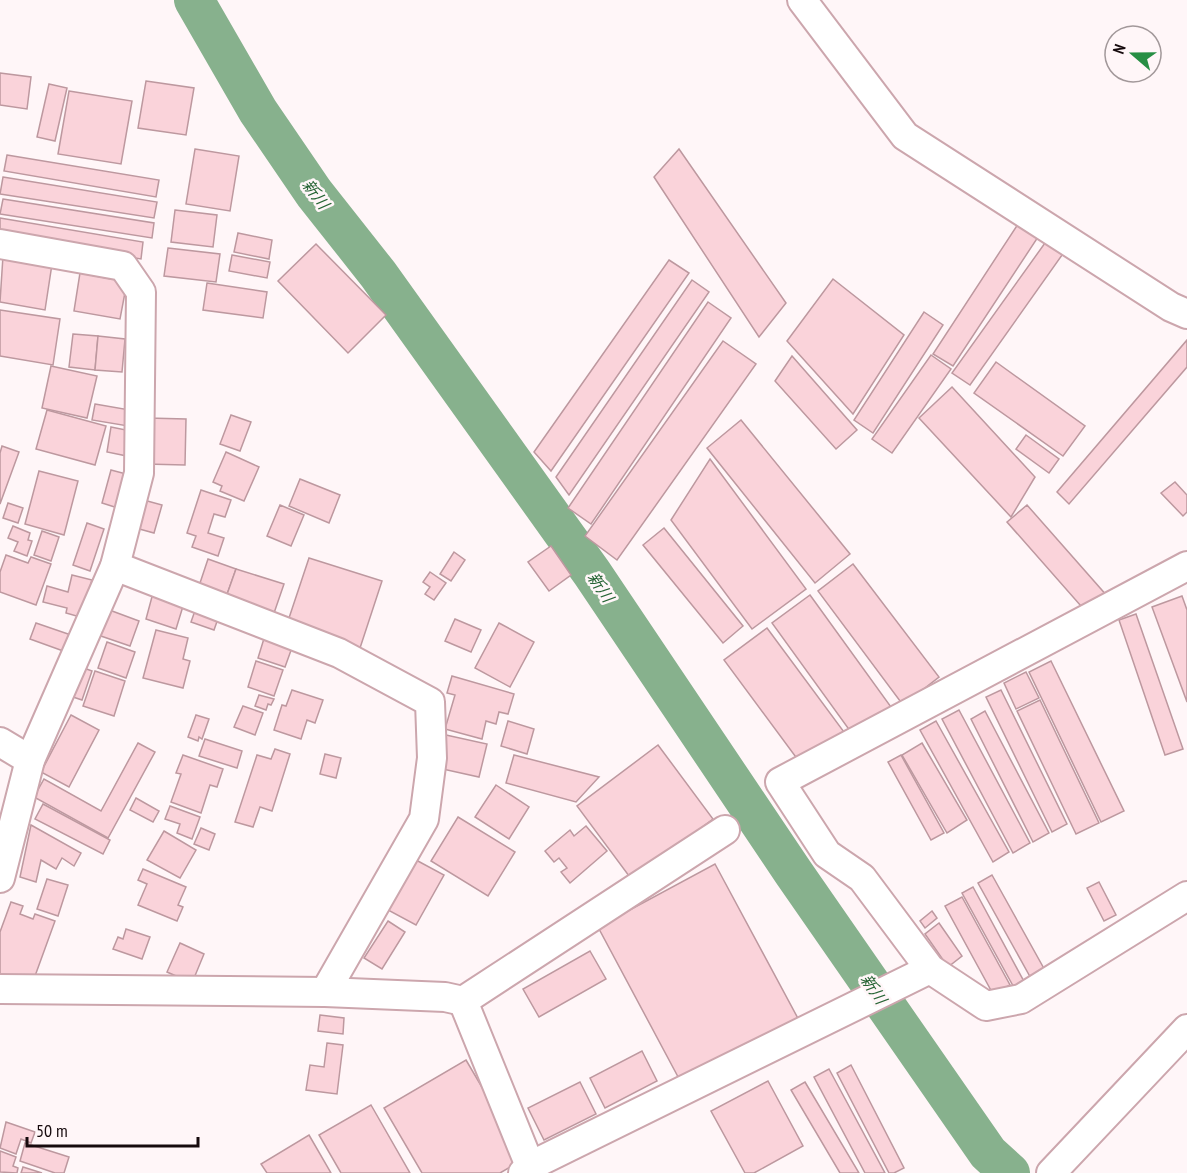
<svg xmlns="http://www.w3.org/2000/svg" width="1187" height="1173" font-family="'PT Sans Narrow','Noto Sans JP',sans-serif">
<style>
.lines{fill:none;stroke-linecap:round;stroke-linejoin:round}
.river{stroke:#87b18d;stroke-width:40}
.building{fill:#fad3da;stroke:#bd989f;stroke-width:1.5}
.minor-casing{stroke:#cca6ad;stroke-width:32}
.minor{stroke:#fff;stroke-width:28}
.labels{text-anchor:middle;stroke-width:5;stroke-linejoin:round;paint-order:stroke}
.water-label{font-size:16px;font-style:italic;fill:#266434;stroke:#fff6f8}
</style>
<rect width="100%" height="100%" fill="#fff6f8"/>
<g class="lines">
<!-- river -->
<path class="river" d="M194 0 258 111 314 193 378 274 592 573 793 872 988 1153 1010 1173"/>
</g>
<!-- building -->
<g class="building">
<path d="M0 73 31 77 27 109 0 105Z"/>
<path d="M146 81 194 88 186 135 138 128Z"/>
<path d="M49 84 67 88 55 141 37 137Z"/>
<path d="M69 91 132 101 121 164 58 154Z"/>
<path d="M195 149 239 156 230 211 186 204Z"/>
<path d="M679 149 786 303 759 337 654 177Z"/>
<path d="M7 155 159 180 156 197 4 171Z"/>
<path d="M3 177 157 202 154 218 0 194Z"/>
<path d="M3 199 154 223 152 238 0 214Z"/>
<path d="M175 210 217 215 213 247 171 242Z"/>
<path d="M0 218 143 242 141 259 0 235Z"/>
<path d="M1020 221 1040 234 953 366 933 354Z"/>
<path d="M238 233 272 240 269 259 234 252Z"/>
<path d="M1050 236 1067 248 970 385 952 373Z"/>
<path d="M316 244 386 315 348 353 278 281Z"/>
<path d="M168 248 220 254 216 282 164 276Z"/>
<path d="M232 255 270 262 267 278 229 271Z"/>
<path d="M3 256 52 264 45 310 0 302Z"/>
<path d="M669 260 689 273 551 471 534 452Z"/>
<path d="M80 273 127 282 120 319 74 311Z"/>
<path d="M833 279 904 335 853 414 787 341Z"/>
<path d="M692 280 709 292 569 495 556 477Z"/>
<path d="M207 283 267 292 263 318 203 310Z"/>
<path d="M708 302 731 318 591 524 568 508Z"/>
<path d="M0 310 60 319 53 365 0 356Z"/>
<path d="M924 312 943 325 873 433 854 420Z"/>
<path d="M73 334 98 336 95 370 69 367Z"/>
<path d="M98 336 125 339 122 372 95 370Z"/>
<path d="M1187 340V367L1069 504 1057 492Z"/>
<path d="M723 341 756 364 617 560 585 536Z"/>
<path d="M931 355 951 369 892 453 872 439Z"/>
<path d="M792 356 857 430 836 449 775 381Z"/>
<path d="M996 362 1085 426 1063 456 974 393Z"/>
<path d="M51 366 97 376 87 418 42 408Z"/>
<path d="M952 387 1035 477 1011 517 919 418Z"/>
<path d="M95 404 130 410 128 426 92 420Z"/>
<path d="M47 410 106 426 95 465 36 449Z"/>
<path d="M231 415 251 422 240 451 220 444Z"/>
<path d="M147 418 186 419 185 465 145 464Z"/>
<path d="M741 420 850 554 815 583 707 448Z"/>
<path d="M111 427 131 431 127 456 107 452Z"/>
<path d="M1026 435 1059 459 1049 473 1016 449Z"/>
<path d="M2 446 19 452 0 504V453Z"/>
<path d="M226 452 259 467 244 501 220 491 222 486 213 482Z"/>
<path d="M710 459 806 589 752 629 671 520Z"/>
<path d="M111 470 130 475 121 509 102 503Z"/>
<path d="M39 471 78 481 64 535 25 524Z"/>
<path d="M300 479 340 495 329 523 289 506Z"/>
<path d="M1175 482 1187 495V512L1183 516 1161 493Z"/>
<path d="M201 490 231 500 225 517 214 514 208 533 224 538 218 556 192 547 196 536 187 533Z"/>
<path d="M140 499 162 505 154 533 132 527Z"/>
<path d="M8 503 23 508 18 523 3 518Z"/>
<path d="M280 505 304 515 291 546 267 536Z"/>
<path d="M1027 505 1108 597 1088 614 1007 522Z"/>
<path d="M87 523 104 529 90 571 73 565Z"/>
<path d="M13 526 30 533 28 540 32 541 27 556 14 551 18 542 8 538Z"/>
<path d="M664 528 743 626 723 643 643 545Z"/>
<path d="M42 531 59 537 51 561 34 555Z"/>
<path d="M551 546 571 575 549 591 528 562Z"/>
<path d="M454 552 465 560 451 581 440 574Z"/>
<path d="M6 555 28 563 31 557 51 564 36 605 0 592V572Z"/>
<path d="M309 558 382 581 360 648 287 624Z"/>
<path d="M208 559 236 569 225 600 197 592Z"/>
<path d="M853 564 939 677 903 705 818 591Z"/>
<path d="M236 569 284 584 273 616 225 600Z"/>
<path d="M430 572 446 583 434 600 425 594 430 587 423 582Z"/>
<path d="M72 575 92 580 86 600 87 619 66 613 67 608 43 602 47 586 68 592Z"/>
<path d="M153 593 184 603 176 629 146 619Z"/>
<path d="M810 595 891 707 853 735 772 623Z"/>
<path d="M1182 596 1187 610V702L1152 607Z"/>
<path d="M197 605 220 613 214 630 191 622Z"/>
<path d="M104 608 139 621 130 646 95 634Z"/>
<path d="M1136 614 1183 749 1165 755 1119 620Z"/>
<path d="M455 619 481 630 471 652 445 641Z"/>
<path d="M36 623 71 635 66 652 30 639Z"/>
<path d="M499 623 534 642 510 687 475 668Z"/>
<path d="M767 628 844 732 801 764 724 660Z"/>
<path d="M156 630 188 638 183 659 190 661 183 688 143 678Z"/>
<path d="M266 632 294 642 285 667 258 658Z"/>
<path d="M107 642 135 652 126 678 98 668Z"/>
<path d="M256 661 283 670 274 696 248 687Z"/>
<path d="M1051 661 1124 811 1101 822 1029 672Z"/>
<path d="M81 667 92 671 82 700 70 696Z"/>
<path d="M95 671 125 681 114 716 83 706Z"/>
<path d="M1026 672 1039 698 1016 709 1004 683Z"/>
<path d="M452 676 514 694 508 714 499 712 496 724 486 721 482 739 445 729 455 695 447 693Z"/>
<path d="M292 690 323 700 315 723 307 720 301 739 274 730 282 705 286 706Z"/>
<path d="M1001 690 1067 824 1052 832 986 697Z"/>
<path d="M259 695 274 699 271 705 268 704 266 710 255 706Z"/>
<path d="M1040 700 1099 823 1076 834 1017 711Z"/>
<path d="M243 706 263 713 255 735 234 727Z"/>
<path d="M959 710 1030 843 1013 853 942 719Z"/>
<path d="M985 711 1049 833 1033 842 971 719Z"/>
<path d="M71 715 99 730 69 787 41 772Z"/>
<path d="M196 715 209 719 202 739 199 737 198 741 188 737Z"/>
<path d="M508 721 534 729 527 754 501 746Z"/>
<path d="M936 721 1009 852 993 862 920 730Z"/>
<path d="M446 735 487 744 479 777 438 768Z"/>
<path d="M205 739 242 751 237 768 199 756Z"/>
<path d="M138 743 155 752 108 838 34 797 44 779 101 811Z"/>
<path d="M922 743 967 820 947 833 902 755Z"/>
<path d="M658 745 713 819 632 880 577 806Z"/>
<path d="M275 749 290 754 272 811 260 807 253 827 235 822 257 755 271 759Z"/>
<path d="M325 754 341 758 336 778 320 774Z"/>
<path d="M183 755 223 769 217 787 210 785 201 813 171 802 181 774 176 773Z"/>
<path d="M514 755 599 777 576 802 506 783Z"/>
<path d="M901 755 944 833 931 840 888 762Z"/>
<path d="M496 785 529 807 509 839 475 817Z"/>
<path d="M136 798 159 811 153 822 130 810Z"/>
<path d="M43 804 110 840 103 854 35 819Z"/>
<path d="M170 806 200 817 192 839 177 833 180 824 165 819Z"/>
<path d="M458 817 515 852 488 896 431 861Z"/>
<path d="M31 825 81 853 74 866 62 858 56 869 41 860 36 882 20 877Z"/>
<path d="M586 826 607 851 570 883 561 872 567 868 559 858 554 862 545 851 570 830 574 836Z"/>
<path d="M201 828 215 834 209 850 194 844Z"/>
<path d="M164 831 196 850 180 878 147 860Z"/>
<path d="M416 860 444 875 416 925 388 910Z"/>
<path d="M715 864 801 1024 684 1088 598 927Z"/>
<path d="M143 869 186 887 178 905 183 907 177 921 138 905 147 884 138 880Z"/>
<path d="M992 875 1047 974 1033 982 978 883Z"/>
<path d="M47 879 68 885 58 916 37 909Z"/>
<path d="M1099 882 1116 915 1104 921 1087 888Z"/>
<path d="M973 887 1027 987 1017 993 962 893Z"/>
<path d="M962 897 1010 985 993 994 945 906Z"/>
<path d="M11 902 23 906 20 914 33 919 35 914 55 921 31 987 0 979V932Z"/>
<path d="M932 911 937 918 925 928 920 921Z"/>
<path d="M388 921 405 932 382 969 364 958Z"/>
<path d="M939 923 962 956 948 967 925 934Z"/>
<path d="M126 929 150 937 142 959 113 949 118 937 123 939Z"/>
<path d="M180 943 204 954 192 983 167 972Z"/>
<path d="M590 951 606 979 539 1017 523 989Z"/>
<path d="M320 1015 344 1018 343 1034 318 1031Z"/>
<path d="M327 1043 343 1045 337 1094 306 1090 310 1065 324 1067Z"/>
<path d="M642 1051 657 1081 605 1108 590 1078Z"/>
<path d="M466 1060 524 1159 500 1173H422L384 1108Z"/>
<path d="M851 1065 904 1168 894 1173H889L837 1073Z"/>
<path d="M829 1069 885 1173H865L814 1077Z"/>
<path d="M768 1081 803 1146 754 1173H745L711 1111Z"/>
<path d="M580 1082 596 1114 544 1140 528 1108Z"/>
<path d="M805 1082 859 1173H840L791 1090Z"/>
<path d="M371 1105 410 1173H341L319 1135Z"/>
<path d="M6 1122 35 1132 31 1143 21 1139 16 1154 0 1148Z"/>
<path d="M309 1135 331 1173H267L261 1164Z"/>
<path d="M25 1143 69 1157 64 1173H55L20 1161Z"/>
<path d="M0 1151 16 1157 13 1166 18 1168 17 1173 0 1172Z"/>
<path d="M23 1167 42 1173H21Z"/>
</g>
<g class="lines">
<defs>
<g id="minor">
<path d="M802 0 905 136 1171 307 1187 314"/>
<path d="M0 244 123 266 141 292 139 473 115 566 30 760 0 878"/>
<path d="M115 566 339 653 430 702 432 758 424 819 325 992"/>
<path d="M1187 566 780 782 827 854 862 878 930 969 986 1006 1021 999 1187 896"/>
<path d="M0 742 30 760"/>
<path d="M0 989 325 992 445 997 463 1001 725 830"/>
<path d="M463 1001 530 1166"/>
<path d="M523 1173 530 1166 930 969"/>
<path d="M1051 1173 1187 1029"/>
</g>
</defs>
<!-- minor casing -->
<use href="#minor" class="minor-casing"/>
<!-- minor -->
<use href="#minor" class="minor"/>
</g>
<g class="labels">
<!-- water labels -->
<g class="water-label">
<text transform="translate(316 194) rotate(53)" y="6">新川</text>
<text transform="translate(601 587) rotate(56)" y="6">新川</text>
<text transform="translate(874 989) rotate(56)" y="6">新川</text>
</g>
</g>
<!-- north arrow -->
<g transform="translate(1133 54) rotate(290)"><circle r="28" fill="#fff6f8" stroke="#a2989a" stroke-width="1.5"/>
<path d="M0-4.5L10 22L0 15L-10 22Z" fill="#278e44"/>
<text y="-9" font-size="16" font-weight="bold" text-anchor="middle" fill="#160a0d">N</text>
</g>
<!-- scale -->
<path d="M27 1137v9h171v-9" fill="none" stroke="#160a0d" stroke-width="3"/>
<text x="36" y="1137" font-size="18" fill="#160a0d" stroke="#fff6f8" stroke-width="4.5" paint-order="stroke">50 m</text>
</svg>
